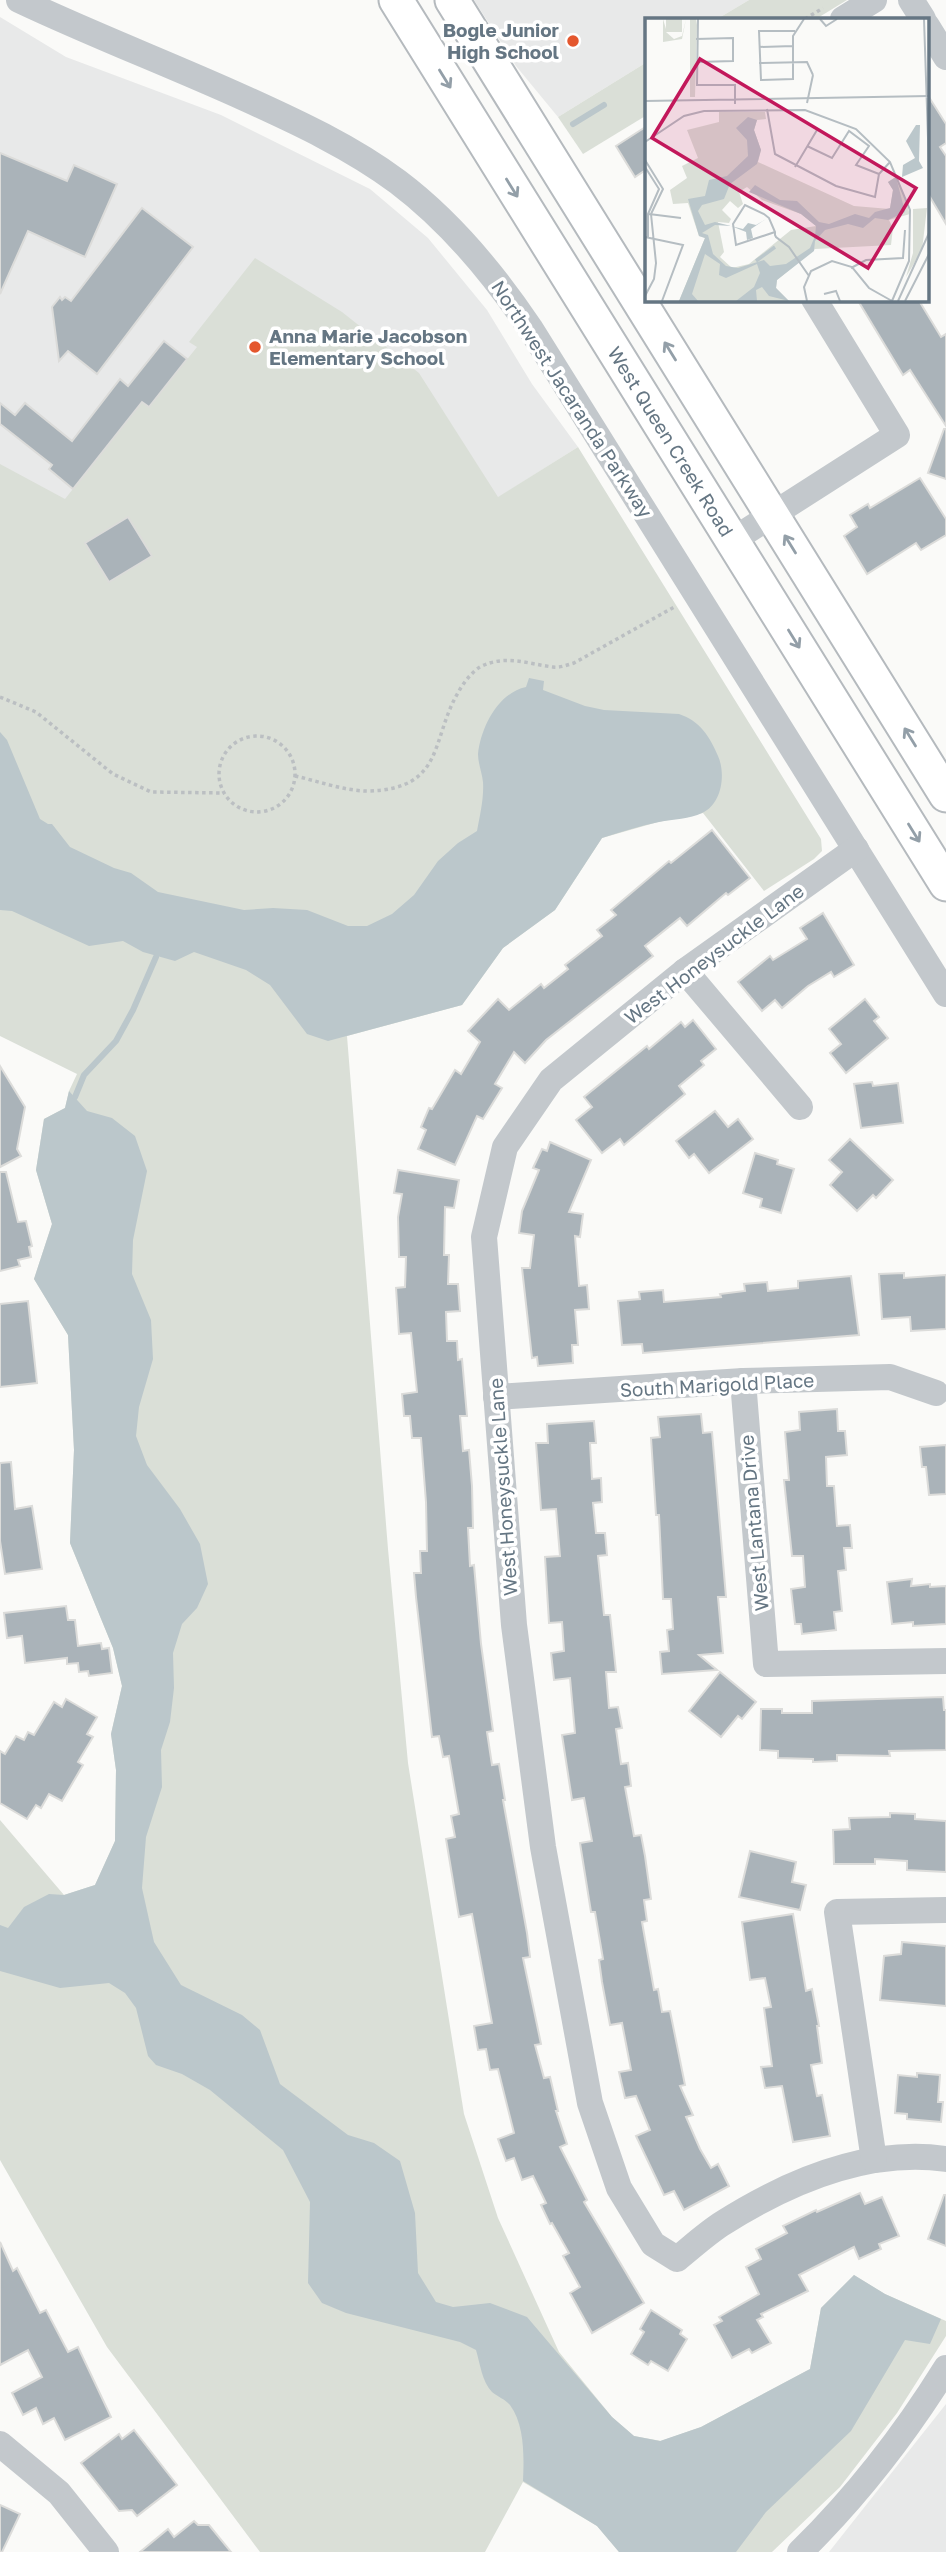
<svg xmlns="http://www.w3.org/2000/svg" width="946" height="2552" font-family="'Golos Text',sans-serif">
<style>
.built{fill:#e8e9e9}
.green{fill:#dadfd7}
.water{fill:#bbc7cb}
.lines{fill:none;stroke-linecap:round;stroke-linejoin:round}
.stream{stroke:#bbc7cb;stroke-width:6}
.building{fill:#aab3b9;stroke:#dcdcda;stroke-width:2}
.major-casing{stroke:#b5babe;stroke-width:37}
.path{stroke:#bbbfc2;stroke-width:3.5;stroke-dasharray:3.5 3.5;stroke-linecap:butt}
.minor{stroke:#c3c8cc;stroke-width:26}
.major{stroke:#fff;stroke-width:33}
.oneway{stroke:#939fa8}
.poi-dot{fill:#e4572e;stroke:#fff;stroke-width:2.5}
.labels{text-anchor:middle;stroke-width:7;stroke-linejoin:round;paint-order:stroke}
.poi-label{font-size:19px;font-weight:bold;fill:#657683;stroke:#fff;text-anchor:end}
.street-label{font-size:19px;fill:#657683;stroke:#fff}
.inset-river{fill:none;stroke:#bbc7cb;stroke-width:3.5}
.inset-road{fill:none;stroke:#b5bdc2;stroke-width:2}
.view{fill:#c2185b;fill-opacity:0.15;stroke:#c2185b;stroke-width:3.5}
.inset-edge{fill:none;stroke:#657683;stroke-width:3.5}
</style>
<rect width="100%" height="100%" fill="#fafaf8"/>
<!-- built -->
<g class="built">
<path d="M474 0H749L717 19H647V62L558 117 516 66Z"/>
<path d="M0 17 66 57 221 115 370 189 428 238 487 310 532 384 578 447 222 672 0 576Z"/>
<path d="M946 2404V2552H829Z"/>
</g>
<!-- green -->
<g class="green">
<path d="M749 0H847L816 19H717Z"/>
<path d="M647 62V115L583 154 558 117Z"/>
<path d="M255 258 342 312 419 373 498 497 578 447 821 839 822 851 814 859 764 891 703 813 658 822 602 838 555 910 503 948 462 1005 347 1036 388 1549 408 1763 464 2114 498 2218 559 2352 612 2417 634 2436 661 2441 701 2427 810 2369 821 2308 854 2275 885 2294 946 2321V2336L897 2413 840 2487 772 2552H619L597 2526 523 2482 485 2552H260L107 2347 0 2160V1820L64 1895 95 1885 115 1841 116 1770 111 1734 122 1686 113 1648 70 1543 74 1450 68 1335 34 1279 52 1224 36 1170 44 1119 65 1108 69 1091 77 1074 0 1036V464L65 499 142 402 149 407 197 347 189 342Z"/>
</g>
<!-- water -->
<g class="water">
<path d="M529 678 544 681 543 690 585 706 604 710 679 714C700 721 710 737 718 756 726 774 722 804 702 813 690 819 673 819 659 822 640 826 621 832 602 838L555 910 503 948 462 1005 328 1041 307 1034 270 985 246 970 194 952 175 961 143 952 123 941 89 946 12 911 0 910V732L7 740 40 819 48 824H52L70 847 114 868 131 873 158 892 244 910 273 908 307 910 348 926H367L392 914 414 895 438 861 458 843 477 831C480 815 484 798 483 782 482 773 478 763 478 754 481 727 498 693 526 687Z"/>
<path d="M69 1091 87 1111 112 1118 135 1136 147 1171 133 1240 132 1274 151 1320 153 1359 139 1407 136 1436 147 1465 180 1509 200 1544 208 1584 197 1608 182 1624 173 1653 174 1688 170 1722 161 1750 162 1787 146 1837 142 1888 154 1942 181 1985 242 2015 260 2030 280 2084 348 2135 374 2143 400 2161 415 2213 418 2273 436 2302 453 2307 490 2303 527 2317 612 2417 634 2436 660 2441 701 2427 810 2369 821 2308 854 2275 885 2294 941 2319 930 2344 905 2340 851 2431 766 2512 736 2552H619L597 2526 523 2481C524 2458 525 2425 510 2405 505 2399 498 2397 492 2392 482 2382 480 2363 476 2350L460 2342 346 2313 322 2303 308 2283 310 2202 283 2150 210 2090 182 2074 156 2065 148 2056 136 2008 125 1993 109 1983 60 1988 0 1971V1925L8 1928 24 1907 49 1894 64 1895 95 1885 115 1841 116 1770 111 1734 122 1686 113 1648 70 1543 74 1450 68 1335 34 1279 52 1224 36 1170 44 1119 65 1108Z"/>
</g>
<g class="lines">
<!-- stream -->
<g class="stream">
<path d="M573 124 604 105"/>
<path d="M75 1097 84 1075 116 1041 133 1010 156 957"/>
</g>
</g>
<!-- building -->
<g class="building">
<path d="M927 94 946 124V143L940 147 946 156V224L927 192Z"/>
<path d="M647 126V169L635 177 616 146Z"/>
<path d="M0 153 67 181 74 165 117 184 85 257 28 231 0 294Z"/>
<path d="M142 208 193 247 97 374 68 351 59 361 52 307 60 297 62 300 65 297 71 301Z"/>
<path d="M857 299H918L941 337 946 334V426L910 370 903 375Z"/>
<path d="M164 341 187 359 149 407 142 402 73 489 49 469 52 465 0 424V403L15 415 25 403 72 441 120 379 128 386Z"/>
<path d="M944 429H946V479L928 473Z"/>
<path d="M920 478 946 519V535L921 550 916 543 867 574 844 536 857 527 850 515 868 504 870 508Z"/>
<path d="M128 517 152 556 109 582 85 543Z"/>
<path d="M712 830 750 878 728 895 726 893 687 926 680 918 645 946 653 956 546 1040 525 1063 514 1052 495 1084 502 1088 483 1119 477 1116 455 1165 418 1149 426 1130 421 1127 429 1108 432 1109 455 1070 461 1074 480 1042 468 1031 498 999 509 1010 541 984 544 988 568 969 565 965 602 936 597 930 616 915 611 910 669 861 671 863Z"/>
<path d="M823 913 854 965 834 977 831 972 808 986 782 1008 775 1000 762 1011 738 982 770 956 773 960 807 939 800 928Z"/>
<path d="M865 999 879 1017 874 1021 888 1038 846 1073 830 1053 841 1044 829 1029Z"/>
<path d="M693 1020 716 1049 701 1061 704 1065 679 1086 685 1094 624 1145 620 1139 602 1153 576 1120 592 1107 584 1097 647 1046 649 1049 681 1022 685 1027Z"/>
<path d="M0 1066 25 1107 17 1149 21 1156 0 1167Z"/>
<path d="M872 1082 873 1086 898 1083 903 1123 861 1128 854 1084Z"/>
<path d="M715 1111 728 1127 738 1119 753 1139 709 1173 694 1154 689 1158 676 1141Z"/>
<path d="M850 1139 893 1180 876 1198 873 1195 857 1211 830 1185 842 1172 829 1160Z"/>
<path d="M550 1142 591 1160 569 1212 583 1214 580 1237 575 1236 579 1286 587 1285 589 1309 575 1310 578 1345H572L573 1363 538 1366 537 1357 532 1358 522 1268H530L534 1235 519 1233 522 1211 539 1170 533 1168 542 1149 547 1151Z"/>
<path d="M755 1153 778 1160 777 1164 794 1169 781 1213 760 1207 762 1199 743 1193Z"/>
<path d="M398 1170 459 1180 454 1208 445 1207 444 1255H449L448 1284H458L460 1311 446 1312 447 1341H457L458 1360 462 1359 467 1416H460L463 1451 469 1450 472 1486 473 1528H468L470 1566 474 1565 481 1644 493 1731 487 1732 492 1765 499 1764 505 1800H503L527 1933 530 1957 523 1958 541 2044 535 2045 544 2078 550 2077 558 2111H556L567 2144 560 2147 587 2200 584 2202 644 2303 592 2333 570 2293 580 2287 563 2256 569 2253 552 2223 550 2224 541 2205 546 2203 533 2176 522 2180 514 2158 506 2161 498 2139 514 2133 498 2069 490 2070 486 2049 478 2050 474 2026 492 2023 472 1914 459 1917 446 1839 455 1837 451 1816 459 1814 449 1756 443 1757 439 1736 432 1737 416 1597 414 1573H421L420 1551H427L426 1502 421 1438H412L410 1416H404L402 1394 417 1392 411 1333 399 1334 396 1288 405 1287 406 1257H399L398 1217 402 1194 394 1193Z"/>
<path d="M0 1172H6L18 1222 26 1221 32 1246 29 1247 31 1257 18 1260 20 1266 0 1271Z"/>
<path d="M904 1273V1278L946 1275V1329L911 1331 910 1317 882 1319 879 1274Z"/>
<path d="M851 1276 859 1335 643 1353 642 1344 622 1345 618 1301 640 1299 639 1292 663 1290 664 1302 721 1297 720 1294 745 1291 744 1284 767 1282 768 1291 798 1288V1281Z"/>
<path d="M28 1301 37 1383 0 1387V1304Z"/>
<path d="M837 1409 838 1431H845L847 1455 826 1457 827 1486H834L837 1526 850 1525 852 1548H844L846 1570 838 1571 842 1611 834 1612 836 1630 802 1634 801 1624H795L791 1589 805 1587 803 1556H792L784 1480H789L785 1432 800 1430 799 1412Z"/>
<path d="M701 1414 703 1433 712 1432 726 1597H718L723 1653 699 1655 717 1670 662 1674 660 1652 669 1651 667 1630 673 1629 671 1599H663L659 1515H656L651 1438 660 1437 658 1417Z"/>
<path d="M594 1421 596 1443H590L592 1479 601 1478 602 1502 593 1503 596 1533H605L607 1555 598 1556 604 1615H610L616 1672H606L609 1708 618 1707 622 1728 616 1729 621 1764 628 1763 631 1786 625 1787 634 1836 641 1835 645 1856 651 1899 644 1900 647 1921 642 1922 654 1990 658 1989 662 2012 670 2011 685 2085 680 2086 693 2115 686 2117 700 2149 711 2168 718 2164 729 2186 684 2210 674 2191 664 2195 636 2136 650 2130 636 2096 625 2098 619 2072 631 2070 622 2023 610 2025 602 1982 599 1960 603 1959 595 1912H591L580 1843 592 1841 584 1798 572 1800 562 1735 575 1733 570 1678 554 1680 551 1653 564 1651 562 1622 549 1623 545 1557 560 1556 556 1509 541 1510 536 1443H548L547 1424Z"/>
<path d="M946 1445V1494L929 1495 926 1467H922L920 1447Z"/>
<path d="M11 1462 15 1509 32 1506 42 1569 5 1574 0 1541V1463Z"/>
<path d="M912 1579 911 1586 930 1584V1587L946 1586V1624L913 1626V1622L892 1624 887 1582Z"/>
<path d="M66 1606 68 1620H75L78 1646 101 1643 102 1649 109 1648 112 1673 89 1676 88 1671 79 1672 78 1663 67 1664V1658L25 1663 22 1636 7 1638 4 1613Z"/>
<path d="M720 1672 756 1702 742 1719 738 1716 721 1737 689 1711Z"/>
<path d="M943 1697 944 1710H946V1750L889 1751 890 1756 837 1755V1761L813 1762V1759L778 1758V1751L760 1750 761 1709H782V1713H812V1701Z"/>
<path d="M66 1699 97 1717 87 1734 93 1737 78 1762 83 1765 62 1801 49 1794 41 1808 36 1805 27 1819 0 1803V1751L5 1754 16 1736 24 1740 28 1732 34 1735 54 1702 62 1707Z"/>
<path d="M890 1813 915 1814V1819L946 1821V1872L907 1870V1861L875 1859V1864H834L833 1830 850 1829 849 1818 890 1817Z"/>
<path d="M750 1851 796 1862 792 1882 806 1885 800 1910 739 1897Z"/>
<path d="M793 1914 806 1991 812 1989 819 2026H817L822 2063 811 2065 817 2096 822 2095 830 2136 793 2142 782 2086 765 2088 761 2067 772 2066 764 2008 771 2007 765 1978 750 1980 742 1922Z"/>
<path d="M902 1942 946 1946V2006L880 2000 884 1956 901 1954Z"/>
<path d="M917 2073 940 2075 938 2102H943L941 2122 907 2119V2114L895 2113 898 2075 917 2077Z"/>
<path d="M860 2193 865 2204 882 2197 899 2236 879 2244 881 2249 859 2259 854 2247 799 2275 808 2291 761 2314 763 2317 757 2320 771 2343 752 2353 749 2349 732 2358 714 2325 722 2321 719 2317 759 2294 746 2267 761 2259 756 2249 787 2233 783 2226 816 2210 817 2212Z"/>
<path d="M944 2195H946V2246L928 2239Z"/>
<path d="M0 2242 13 2271 17 2268 40 2313 46 2310 68 2352 78 2347 111 2417 65 2440 54 2418 43 2424 36 2408 23 2415 12 2393 42 2377 28 2350 0 2365Z"/>
<path d="M651 2310 682 2330 680 2334 687 2339 668 2371 651 2361 648 2365 631 2354 644 2332 640 2329Z"/>
<path d="M134 2430 177 2485 137 2516 132 2510 119 2511 81 2463 119 2434 122 2439Z"/>
<path d="M0 2505 20 2514 2 2552H0Z"/>
<path d="M194 2521 198 2525H209L231 2552H140L168 2529 174 2537Z"/>
</g>
<g class="lines">
<defs>
<g id="major">
<path id="s1" d="M396 0 946 884"/>
<path d="M452 0 946 795"/>
</g>
</defs>
<!-- major casing -->
<use href="#major" class="major-casing"/>
<!-- path -->
<g class="path">
<path d="M805 19 823 8"/>
<path d="M0 697 36 712 113 774 151 792 224 793"/>
<circle cx="257" cy="774" r="38"/>
<path d="M295 776C318 781 344 791 368 791 446 789 430 739 459 691 464 682 472 672 480 667 505 654 528 664 553 667 560 668 567 665 574 663L676 606"/>
</g>
<!-- minor -->
<g class="minor">
<path d="M19 0C93 35 169 64 244 98 297 122 351 147 398 182 451 222 493 273 530 328L946 994"/>
<path d="M911 0 923 19"/>
<path d="M843 19 874 0"/>
<path d="M927 26 946 57"/>
<path d="M733 540 897 435 814 299"/>
<path d="M856 849 685 971 551 1080 505 1147 484 1237 514 1625 543 1847 590 2103 619 2188 653 2244 677 2259C692 2247 707 2233 723 2223 788 2182 868 2148 946 2159"/>
<path d="M685 971 800 1107"/>
<path d="M743 1381 766 1664 946 1661"/>
<path d="M496 1397 743 1381 890 1377 936 1393"/>
<path d="M874 2160 837 1912 946 1910"/>
<path d="M0 2444 59 2493 106 2552"/>
<path d="M800 2552C855 2498 905 2434 946 2368"/>
</g>
<!-- major -->
<use href="#major" class="major"/>
</g>
<!-- one-way arrows -->
<defs><path id="oneway-shaft" d="M-6 0H5M1.5-3L5.5 0L1.5 3" fill="none" stroke-width="1.6" stroke-linecap="round" stroke-linejoin="round" transform="scale(1.75)"/></defs>
<g class="oneway">
<use href="#oneway-shaft" transform="translate(445 79) rotate(58)"/>
<use href="#oneway-shaft" transform="translate(512 188) rotate(58)"/>
<use href="#oneway-shaft" transform="translate(670 351) rotate(-122)"/>
<use href="#oneway-shaft" transform="translate(790 544) rotate(-122)"/>
<use href="#oneway-shaft" transform="translate(794 639) rotate(58)"/>
<use href="#oneway-shaft" transform="translate(910 737) rotate(-122)"/>
<use href="#oneway-shaft" transform="translate(914 833) rotate(58)"/>
</g>
<!-- markers -->
<g class="poi-dot">
<circle cx="573" cy="41" r="7"/>
<circle cx="255" cy="347" r="7"/>
</g>
<g class="labels">
<!-- poi labels -->
<g class="poi-label">
<text x="559" y="37">Bogle Junior<tspan x="559" dy="22">High School</tspan></text>
<text x="269" y="343" text-anchor="start">Anna Marie Jacobson<tspan x="269" dy="22">Elementary School</tspan></text>
</g>
<!-- street labels -->
<g class="street-label">
<text transform="translate(572 399) rotate(57)" y="7">Northwest Jacaranda Parkway</text>
<text dy="7" stroke="none"><textPath href="#s1" startOffset="520">West Queen Creek Road</textPath></text>
<text transform="translate(714 954) rotate(-37)" y="7">West Honeysuckle Lane</text>
<text transform="translate(717 1385) rotate(-3)" y="7">South Marigold Place</text>
<text transform="translate(503 1487) rotate(-94)" y="7">West Honeysuckle Lane</text>
<text transform="translate(754 1523) rotate(-95)" y="7">West Lantana Drive</text>
</g>
</g>
<!-- overview -->
<g transform="translate(645 18)">
<rect width="284" height="284" fill="#fafaf8"/>
<path d="M18 1 21 11V1H37V14H21L29 21 37 18 41 1 37 21 18 24ZM45 1H51L52 7 50 79H45ZM74 94H120L121 101 112 102 109 112 116 132 113 144 209 188 245 191 248 172 243 164 252 158 265 196 244 202 248 210 246 227 170 231 132 262 131 270 144 283H34L60 220 54 218 43 185 28 186 25 172 42 160 37 148 53 140 42 112 74 104ZM102 169 117 182 156 196 171 208 146 212 104 246 87 250 75 239 79 234 73 204 84 205 86 201 77 192 85 183 93 190 98 186 94 174ZM282 190 277 232 261 259 268 235V191Z" fill="#dadfd7" fill-rule="evenodd"/>
<path d="M103 99 112 102 109 112 116 132 112 146 85 166 79 181 57 187 53 193 60 207 70 204 98 211 103 205 111 207 121 201 106 211 108 220 102 222 101 214 86 208 70 207 57 215 63 217 68 236 81 248 93 250 119 242 125 248 141 246 165 230 170 218 171 208 156 196 104 174 110 167 135 182 152 183 174 204 184 206 210 196 224 200 230 194 245 190 248 172 243 164 251 159 260 194 243 202 230 200 218 210 203 206 180 212 170 223 169 233 132 262 131 270 144 283 124 278 117 269 111 272 112 283H91L109 269 115 255 112 246 81 260 74 257 75 246 60 236 47 276 53 283H34L60 220 54 218 43 181 60 178 64 162 82 158 103 138 102 122 91 110ZM271 107H275L274 143 278 150 257 159 258 147 270 140 261 123Z" fill="#bbc7cb"/>
<path class="inset-river" d="M111 243 130 229"/>
<path class="inset-road" d="M53 1 52 67H90V86M175 1 181 8 192 1M279 1 284 150M150 13H114L116 62 148 61V18L159 1M51 21 88 20V43L52 44M114 29 148 28M114 45 162 44 168 57M0 83 284 78M162 85 168 57M122 91 130 136 191 168 230 179 234 156 245 144M0 124 39 98 59 93 160 92 211 111 245 144 265 192 264 243 247 283M162 128 187 140 204 113 224 128 211 147 234 156M0 142 18 171 6 196 11 245 9 261 0 278M0 149 14 171 3 196V219M150 149 172 112M4 196 36 200M130 214 91 227 88 206 100 187 119 196 124 200 130 214V217L131 219 144 229 164 258M0 219 38 227 17 283M206 250 221 242 258 240 260 212M179 276 191 273 195 283M162 283 159 269 166 253 187 243 207 249 224 270 247 283M253 283 284 215M260 283 284 236"/>
<path class="view" d="M55 41 271 170 223 250 7 120Z"/>
<rect width="284" height="284" class="inset-edge"/>
</g>
</svg>
